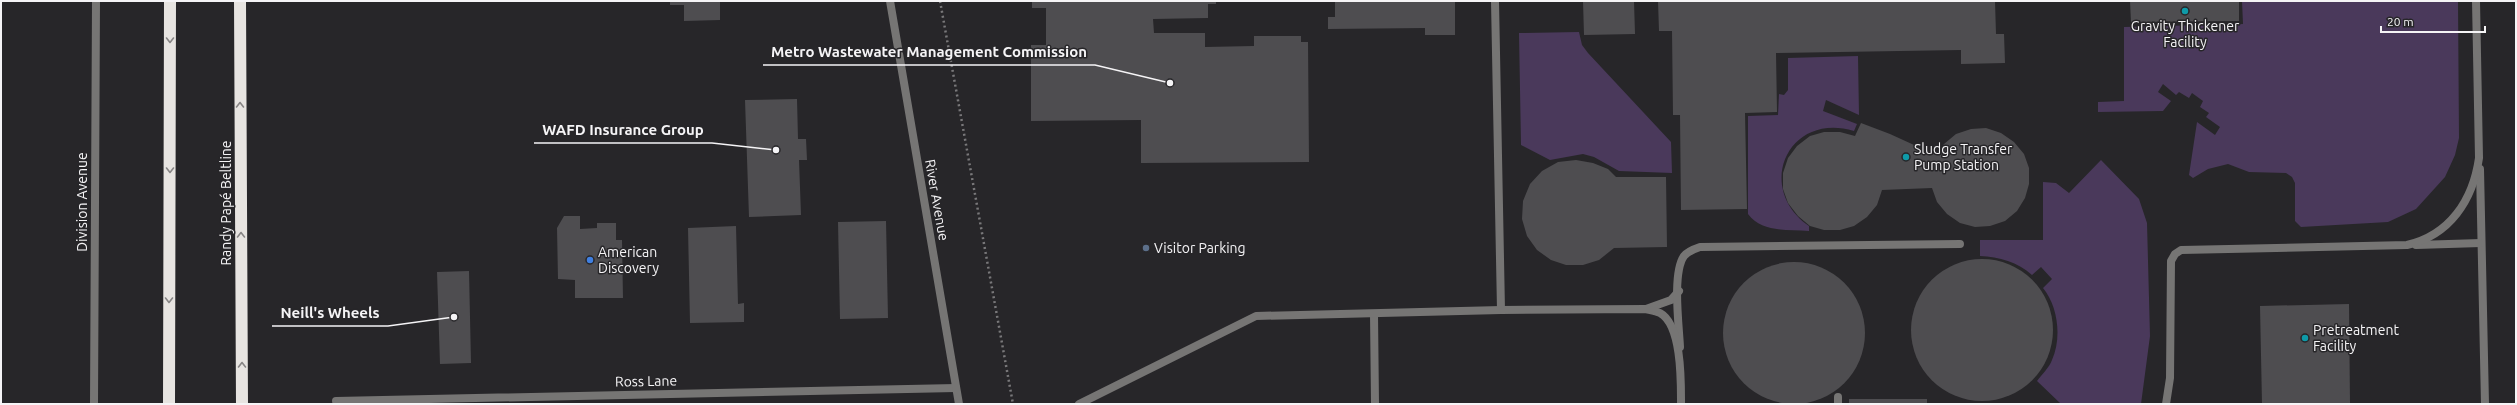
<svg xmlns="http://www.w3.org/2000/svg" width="2517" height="405" font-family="Ubuntu,sans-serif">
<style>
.green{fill:#4a395b}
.building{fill:#4e4d50}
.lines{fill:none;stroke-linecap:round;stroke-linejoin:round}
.path{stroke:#79787a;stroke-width:2.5;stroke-dasharray:2 3;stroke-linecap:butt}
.service{stroke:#767574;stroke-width:8}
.minor{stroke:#767574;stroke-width:8}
.tertiary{stroke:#767574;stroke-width:8}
.motorway{stroke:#e7e4e1;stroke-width:12}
.oneway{stroke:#878585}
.culture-dot{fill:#0f9aa8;stroke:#272629;stroke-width:1.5}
.service-dot{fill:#5c6f8a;stroke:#272629;stroke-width:1.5}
.shop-dot{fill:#3f7fe0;stroke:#272629;stroke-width:1.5}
.labels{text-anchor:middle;stroke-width:3;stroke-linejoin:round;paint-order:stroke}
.poi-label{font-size:14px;fill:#f5f4f6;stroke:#272629;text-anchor:start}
.street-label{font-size:14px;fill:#f5f4f6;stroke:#272629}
.leader{fill:none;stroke:#f5f4f6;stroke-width:1.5}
.callout-dot{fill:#f5f4f6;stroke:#272629;stroke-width:1.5}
.callout-label{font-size:15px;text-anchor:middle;font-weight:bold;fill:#f5f4f6;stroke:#272629;stroke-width:3;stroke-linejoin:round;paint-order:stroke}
</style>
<rect width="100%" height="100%" fill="#272629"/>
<!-- green -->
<g class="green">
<path d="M2242 1H2458L2459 138 2455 155 2445 177 2416 209 2388 222 2301 227 2295 221V183L2292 177 2286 173 2249 172 2228 164 2208 169 2193 178 2189 175 2197 122 2215 135 2220 127 2206 117 2209 113 2200 107 2203 101 2192 93 2189 98 2179 92 2176 95 2163 84 2158 92 2171 101 2163 111 2098 112V102L2124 101V27L2243 24Z"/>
<path d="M1579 32 1582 45 1588 53 1671 142 1672 173 1619 171 1594 157 1583 154 1550 160 1521 145 1519 33Z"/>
<path d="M1858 56 1859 115 1826 100 1823 111 1857 124 1854 131C1788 111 1754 188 1809 226V231C1787 229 1762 233 1748 214V116L1778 115 1779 94 1784 95 1788 90V58Z"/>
<path d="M2101 160 2139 199 2147 223 2150 336 2141 404H2061L2037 381C2042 374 2049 368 2052 360 2062 338 2058 306 2043 288L2052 279 2041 267 2032 275C2018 262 1999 257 1980 256V240H2043V182L2056 183 2069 193Z"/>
</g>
<!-- building -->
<g class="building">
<path d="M670 1H720V20L684 21V5H670Z"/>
<path d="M1032 1H1216V4H1208V18L1153 19 1154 33H1205V47L1254 46V36H1301V42H1308L1309 162 1141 163V120L1031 121V45H1046V8H1032Z"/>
<path d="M1335 1H1455V35H1425V28L1328 29V17H1335Z"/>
<path d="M1583 1H1634L1635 34 1584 35Z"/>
<path d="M1658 1H1995L1996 34H2004L2005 63 1961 64V50L1776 53 1777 112 1745 113 1747 209 1681 210 1680 115H1673L1672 31H1659Z"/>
<path d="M2130 1H2239V21L2131 22Z"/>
<path d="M797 99 798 139H806L807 160H799L801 215 749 217 745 100Z"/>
<path d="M1861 123 1890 134 1936 155 1944 144 1956 134 1971 129 1986 128 2001 133 2014 142 2024 154 2029 168V184L2025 198 2017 211 2005 221 1990 226 1975 227 1960 223 1947 214 1937 202 1932 188 1882 190 1877 205 1867 217 1854 226 1840 230H1824L1810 226 1798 216 1788 203 1783 189V173L1788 158 1797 146 1810 136 1824 132H1840L1855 136Z"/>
<path d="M1576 160 1593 163 1608 169 1616 177H1666L1667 247 1614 248 1599 260 1583 265H1566L1551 260 1537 250 1527 236 1522 219 1523 201 1530 184 1542 171 1558 162Z"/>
<path d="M564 216H580V229L597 228V223H616V240H622L623 298H575V280L558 279 557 228Z"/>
<path d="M886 221 888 318 840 319 838 222Z"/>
<path d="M736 226 738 304 744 303V322L690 323 688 228Z"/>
<circle cx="1982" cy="330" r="71"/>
<circle cx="1794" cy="333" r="71"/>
<path d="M469 271 471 363 440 364 437 272Z"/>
<path d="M2349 304 2350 404H2262L2260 306Z"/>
<rect x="1849" y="399" width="78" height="5"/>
</g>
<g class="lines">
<!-- path -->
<path class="path" d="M940 1 1013 404"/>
<!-- service -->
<g class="service">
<path d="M1495 1 1501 310"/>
<path d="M2480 169 2485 404"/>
<path d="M2416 245 2481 243"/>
<path d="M1646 309 1671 300 1679 291"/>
<path d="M1374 314 1375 404"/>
<path d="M1680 347C1679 326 1672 273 1684 256 1688 251 1694 249 1700 247L1960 244"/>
<path d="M1838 397V404"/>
<path d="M1079 404 1256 316 1501 310 1645 309C1649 310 1656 311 1660 313 1682 325 1681 382 1681 404"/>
<path d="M2166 404 2170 378 2171 261 2175 254 2181 250 2407 245C2450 235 2473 200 2479 158L2476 1"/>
</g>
<!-- minor -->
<path class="minor" d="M336 401 956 388"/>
<!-- tertiary -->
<g class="tertiary">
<path d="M890 1 959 404"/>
<path d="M94 404 96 1"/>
</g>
<!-- motorway -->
<g class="motorway">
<path d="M240 1 242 404"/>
<path d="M169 404 170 1"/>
</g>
</g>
<!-- one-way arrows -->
<defs><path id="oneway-chevron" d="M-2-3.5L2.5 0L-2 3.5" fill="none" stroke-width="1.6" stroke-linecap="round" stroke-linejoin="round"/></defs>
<g class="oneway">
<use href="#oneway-chevron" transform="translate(170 40) rotate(90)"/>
<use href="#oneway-chevron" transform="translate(240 105) rotate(-90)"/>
<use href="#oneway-chevron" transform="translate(170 170) rotate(90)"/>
<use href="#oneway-chevron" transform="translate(241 235) rotate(-90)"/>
<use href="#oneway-chevron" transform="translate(169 300) rotate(90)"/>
<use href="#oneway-chevron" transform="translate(242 365) rotate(-90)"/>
</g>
<!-- markers -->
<g class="culture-dot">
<circle cx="2185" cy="11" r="4"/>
<circle cx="1906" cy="157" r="4"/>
<circle cx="2305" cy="338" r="4"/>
</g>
<circle class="service-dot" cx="1146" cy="248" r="4"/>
<circle class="shop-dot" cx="590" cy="260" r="4"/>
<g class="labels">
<!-- poi labels -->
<g class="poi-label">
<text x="2185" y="31" text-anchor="middle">Gravity Thickener<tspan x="2185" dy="16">Facility</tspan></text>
<text x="1914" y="154">Sludge Transfer<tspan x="1914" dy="16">Pump Station</tspan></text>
<text x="1154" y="253">Visitor Parking</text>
<text x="598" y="257">American<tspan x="598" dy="16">Discovery</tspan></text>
<text x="2313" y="335">Pretreatment<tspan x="2313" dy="16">Facility</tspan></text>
</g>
<!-- street labels -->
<g class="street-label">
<text transform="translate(937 200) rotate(80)" y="5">River Avenue</text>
<text transform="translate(82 202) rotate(-90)" y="5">Division Avenue</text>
<text transform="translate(226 203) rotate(-90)" y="5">Randy Papé Beltline</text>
<text transform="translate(646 381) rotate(-1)" y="5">Ross Lane</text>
</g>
</g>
<!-- callouts -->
<path class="leader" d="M1170 83L1095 65H763M776 150L712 143H534M454 317L388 326H272"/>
<g class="callout-dot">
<circle cx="1170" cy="83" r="4"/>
<circle cx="776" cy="150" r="4"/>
<circle cx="454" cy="317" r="4"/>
</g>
<g class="callout-label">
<text x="929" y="57">Metro Wastewater Management Commission</text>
<text x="623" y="135">WAFD Insurance Group</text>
<text x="330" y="318">Neill's Wheels</text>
</g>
<!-- border -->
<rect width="2517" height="405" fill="none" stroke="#f5f4f6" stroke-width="4"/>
<!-- scale -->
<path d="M2381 26v6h104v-6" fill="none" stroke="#f5f4f6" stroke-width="2"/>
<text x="2387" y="26" font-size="12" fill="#f5f4f6" stroke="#272629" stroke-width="3" paint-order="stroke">20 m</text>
</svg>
